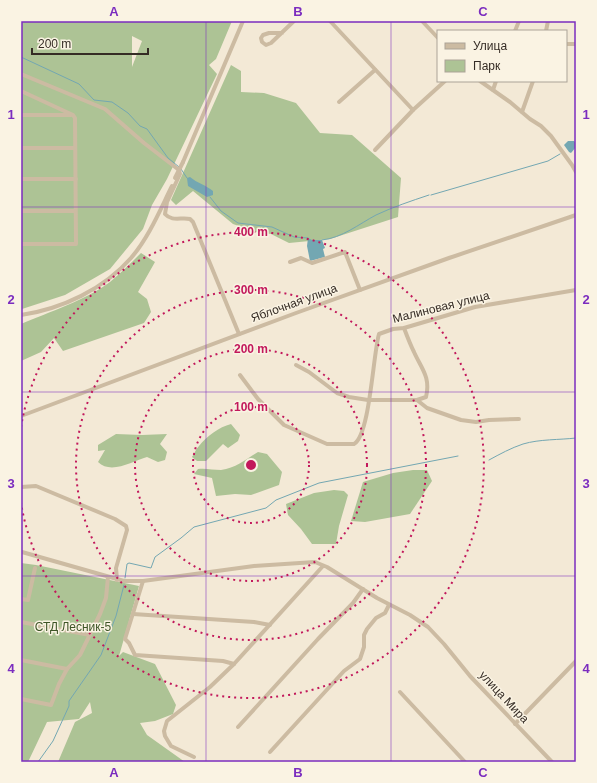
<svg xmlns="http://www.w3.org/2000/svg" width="597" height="783" font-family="Helvetica,sans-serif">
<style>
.green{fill:#adc395;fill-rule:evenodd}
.water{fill:#73a7b2}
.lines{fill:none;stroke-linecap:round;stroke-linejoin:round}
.stream{stroke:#73a7b2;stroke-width:1}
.minor{stroke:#ccbba2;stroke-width:4}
.minor-bridge{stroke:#ccbba2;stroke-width:4}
.grid{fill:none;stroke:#7b2cbf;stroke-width:1;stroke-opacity:0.55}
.ring{fill:none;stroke:#c2185b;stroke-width:2;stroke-dasharray:2 4}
.labels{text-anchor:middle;stroke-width:3;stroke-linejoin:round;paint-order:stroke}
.street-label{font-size:12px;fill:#352c25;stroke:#faf3e3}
.park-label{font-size:12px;fill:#3e5527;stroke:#faf3e3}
.centre{fill:#c2185b;stroke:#faf3e3;stroke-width:2}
.ring-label{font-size:12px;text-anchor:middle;font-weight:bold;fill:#c2185b;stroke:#faf3e3;stroke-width:3;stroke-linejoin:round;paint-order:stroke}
.neatline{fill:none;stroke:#7b2cbf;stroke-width:1.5}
.grid-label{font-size:13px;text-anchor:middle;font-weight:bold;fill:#7b2cbf}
</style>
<rect width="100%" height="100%" fill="#f3e9d6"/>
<!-- green -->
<g class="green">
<path d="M21 21H232L216 59 209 65 217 74 167 179 152 205 143 229 110 269 65 295 22 309H21ZM132 36 142 41 132 67Z"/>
<path d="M231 65 241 71V92L264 93 296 103 320 133 352 135 401 178 398 217 330 239 289 243 271 234 256 232 233 224 193 191 176 205 171 200Z"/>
<path d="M141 253 155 262 138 292 147 299 151 312 144 323 63 351 54 338 41 352 21 361V324C49 312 86 300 110 282 121 273 131 263 141 253Z"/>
<path d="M231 424 240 435 238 441 228 448 223 444 206 461H197L192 457C194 454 196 449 199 446 207 436 219 427 231 424Z"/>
<path d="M116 434 142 435 167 434 160 444 167 452 165 460 158 462 147 457C133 461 111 475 98 462L105 450 98 451V445Z"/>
<path d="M258 452 267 454 282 472 279 485 251 495 235 494 216 496 212 478 194 474 198 469C206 468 213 470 221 470 236 468 246 459 258 452Z"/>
<path d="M413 470H427L432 481 410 514 365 522 351 521 363 482 393 473Z"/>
<path d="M334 490 344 491 348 495 339 526 336 544H312L301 529 288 515 286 504 314 493Z"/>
<path d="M21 563 36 565 139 586 119 656 123 652 155 664 176 705 173 714 155 721 140 723 147 735 185 762H58L75 722 92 713 90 702 79 719 47 722 28 762H21Z"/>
</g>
<!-- water -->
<g class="water">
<path d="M568 141H574L576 143V147L571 153 569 152 564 145Z"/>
<path d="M190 177C197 183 206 185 213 191V195L207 197 188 186 187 178Z"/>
<path d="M308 238 312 240H322L325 248 323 249 325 257 310 261 307 246Z"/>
</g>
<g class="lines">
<!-- stream -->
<g class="stream">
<path d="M21 57 79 84 94 100 112 102 128 113 140 126 147 129 168 158 179 167"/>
<path d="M181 169 187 178"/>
<path d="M431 195 548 161 560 154"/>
<path d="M210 197 221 211 238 223 272 227 294 237 308 238"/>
<path d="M322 240C342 238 359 224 376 215 393 207 411 201 429 195"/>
<path d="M489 460C500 454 511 448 523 444 540 439 559 440 576 438"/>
<path d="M125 578 127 564 129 563 151 568 155 557 181 538 194 527 266 508 276 500 319 483 458 456"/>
<path d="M38 762 53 741 69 706V701L101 655 116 616 124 585"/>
</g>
<!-- minor -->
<g class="minor">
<path d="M330 21 413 110"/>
<path d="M422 21 438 38"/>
<path d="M515 31 519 21"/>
<path d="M546 31 548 21"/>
<path d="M282 33H269L263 35 261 38 262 42 266 45 271 43 294 21"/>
<path d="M566 44H576"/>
<path d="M21 74 105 109 144 143 179 170 180 174 167 202 165 214C172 222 181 217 190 219L193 222 239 334"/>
<path d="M480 81 510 102 530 119 541 126 551 136 572 165 576 172"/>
<path d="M493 90 496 81"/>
<path d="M21 91 73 115 75 118 76 244H21"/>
<path d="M339 102 375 70"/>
<path d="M522 112 533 81"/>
<path d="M21 115H71"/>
<path d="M21 148H75"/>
<path d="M375 150 413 110 445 81"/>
<path d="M183 162 243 21"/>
<path d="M21 179H76"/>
<path d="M21 211H75"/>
<path d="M290 262 301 258 312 263 345 252 360 290"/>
<path d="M21 315C62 309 104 289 131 258 149 237 160 210 172 186"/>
<path d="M296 365 309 372 337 393 349 397 368 400H417L426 397C431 377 421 368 414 352 410 344 407 336 404 328"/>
<path d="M240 375 258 399 284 425 327 444H354C370 435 373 354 379 334L393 329 404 328 475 307 576 290"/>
<path d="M417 400 427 408 461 420 476 422 489 420 519 419"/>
<path d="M21 416 296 313 449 258 576 215"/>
<path d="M21 487 36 486 115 519 126 526 127 530 116 568 117 580"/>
<path d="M22 552 124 581H143L254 566 315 562 327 567 377 598 410 615 428 627 444 644 470 676 552 762"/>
<path d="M143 581 125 639 129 643 135 655 223 661 234 664"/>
<path d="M21 599 28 600 35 568"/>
<path d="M133 614 254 622 270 625"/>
<path d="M21 622 90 635"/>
<path d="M21 660 67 669 80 655 100 614 106 598 108 577"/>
<path d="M400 692 465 762"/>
<path d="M21 699 51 705 59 684 67 669"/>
<path d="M515 724 576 661"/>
<path d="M238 727 318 639 353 603 363 589"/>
<path d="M270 752 344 671 360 659 364 647V635L367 629 376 618 385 613 389 605"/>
<path d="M194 757 171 746 165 736 164 731 167 721 210 687 234 664 323 566"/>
</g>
<!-- minor-bridge -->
<path class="minor-bridge" d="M175 178 183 162"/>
</g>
<!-- grid -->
<path class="grid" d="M206 21V762M391 21V762M21 207H576M21 392H576M21 576H576"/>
<!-- distance rings -->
<g class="ring">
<circle cx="251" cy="465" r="58"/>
<circle cx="251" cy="465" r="116"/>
<circle cx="251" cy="465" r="175"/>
<path d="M21 427A233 233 0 1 1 21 503"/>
</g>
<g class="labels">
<!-- street labels -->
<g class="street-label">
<text transform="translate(294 303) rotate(-20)" y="4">Яблочная улица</text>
<text transform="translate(441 307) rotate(-14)" y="4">Малиновая улица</text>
<text transform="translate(504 697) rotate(47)" y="4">улица Мира</text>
</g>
<!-- park labels -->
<g class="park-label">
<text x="73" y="631">СТД Лесник-5</text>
</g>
</g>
<circle cx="251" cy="465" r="6" class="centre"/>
<g class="ring-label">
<text x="251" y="236">400 m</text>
<text x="251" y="294">300 m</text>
<text x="251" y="353">200 m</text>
<text x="251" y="411">100 m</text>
</g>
<!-- border -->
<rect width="597" height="783" fill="none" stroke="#faf3e3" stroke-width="44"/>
<!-- legend -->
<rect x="437" y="30" width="130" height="52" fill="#faf3e3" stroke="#aba397"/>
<rect x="445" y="43" width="20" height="6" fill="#ccbba2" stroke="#aba397"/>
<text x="473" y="50" font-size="12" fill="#352c25">Улица</text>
<rect x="445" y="60" width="20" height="12" fill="#adc395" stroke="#aba397"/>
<text x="473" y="70" font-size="12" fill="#352c25">Парк</text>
<!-- scale -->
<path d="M32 48v6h116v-6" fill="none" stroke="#352c25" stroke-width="2"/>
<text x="38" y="48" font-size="12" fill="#352c25" stroke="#faf3e3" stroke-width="3" paint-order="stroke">200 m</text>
<rect x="22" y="22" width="553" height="739" class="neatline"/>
<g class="grid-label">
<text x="114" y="16">A</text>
<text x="298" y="16">B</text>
<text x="483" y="16">C</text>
<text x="11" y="119">1</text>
<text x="586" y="119">1</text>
<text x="11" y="304">2</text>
<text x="586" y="304">2</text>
<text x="11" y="488">3</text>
<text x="586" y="488">3</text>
<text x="11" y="673">4</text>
<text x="586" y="673">4</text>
<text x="114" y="777">A</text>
<text x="298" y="777">B</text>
<text x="483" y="777">C</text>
</g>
</svg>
